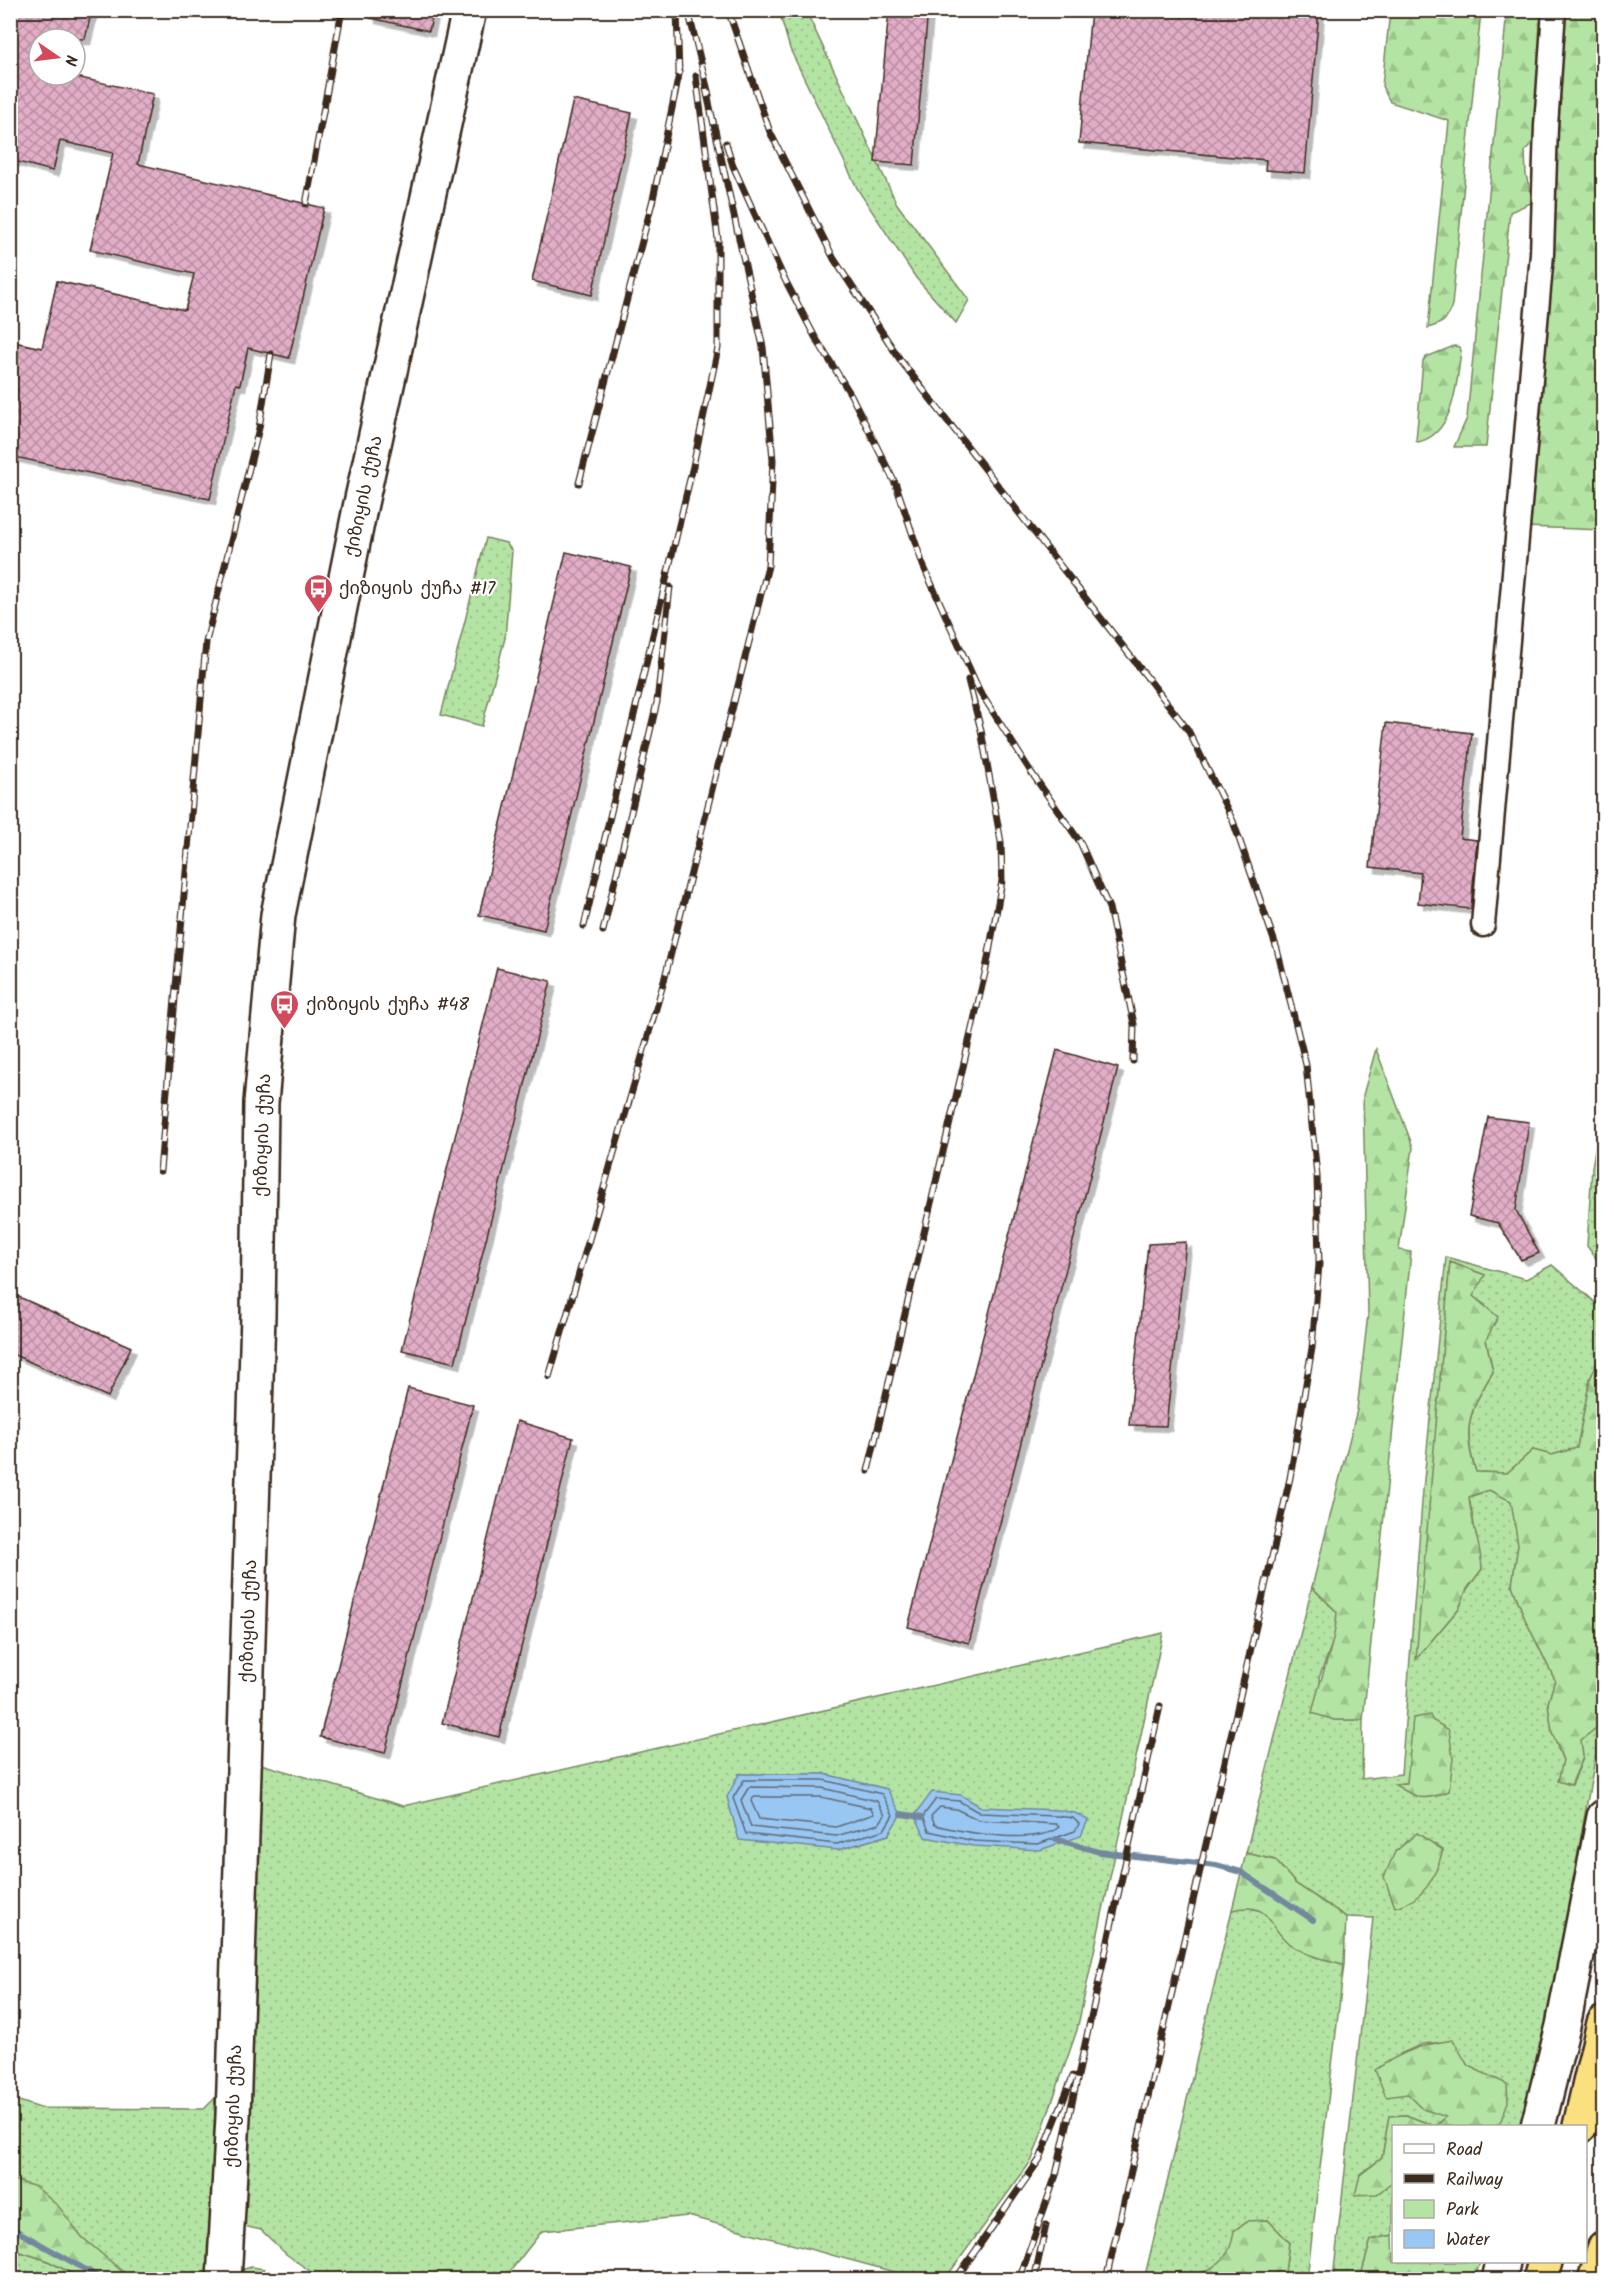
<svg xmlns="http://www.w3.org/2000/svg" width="1614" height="2290" font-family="Kalam,'Noto Sans Georgian',sans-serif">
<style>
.green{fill:url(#green-dots);stroke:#788761;stroke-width:1.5;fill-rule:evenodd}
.forest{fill:url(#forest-firs);stroke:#788761;stroke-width:1.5}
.water{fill:#98c7f3;stroke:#73889e;stroke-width:1.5}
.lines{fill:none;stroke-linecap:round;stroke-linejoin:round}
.shore{stroke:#606973;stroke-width:1.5}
.stream{stroke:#73889e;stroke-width:6}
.building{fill:url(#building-cross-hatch);stroke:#3b2a1e;stroke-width:1.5;filter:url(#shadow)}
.street-casing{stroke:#3b2a1e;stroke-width:27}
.secondary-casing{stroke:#3b2a1e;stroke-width:38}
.highway-casing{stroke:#3b2a1e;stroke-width:38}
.street{stroke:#fff;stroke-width:22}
.secondary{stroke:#fff;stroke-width:33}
.highway{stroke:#fbe080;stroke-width:33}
.rail-casing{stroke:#3b2a1e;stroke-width:7}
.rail{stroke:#fff;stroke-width:4.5;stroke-dasharray:14;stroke-linecap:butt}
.labels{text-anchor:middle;stroke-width:4.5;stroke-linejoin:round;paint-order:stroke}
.street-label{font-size:18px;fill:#3b2a1e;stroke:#fff}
.poi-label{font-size:18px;fill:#3b2a1e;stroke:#fff;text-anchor:start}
</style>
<defs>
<pattern id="green-dots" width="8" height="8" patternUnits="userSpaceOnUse" patternTransform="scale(1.5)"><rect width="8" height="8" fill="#b4e4a4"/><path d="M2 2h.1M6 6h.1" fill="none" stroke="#9cc48d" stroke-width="1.8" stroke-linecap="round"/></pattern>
<pattern id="forest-firs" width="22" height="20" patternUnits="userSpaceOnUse" patternTransform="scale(1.5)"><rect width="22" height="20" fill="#b4e4a4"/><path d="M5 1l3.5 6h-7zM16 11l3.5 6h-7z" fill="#9cc48d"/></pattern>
<pattern id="building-cross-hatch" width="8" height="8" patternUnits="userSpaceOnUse" patternTransform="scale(1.5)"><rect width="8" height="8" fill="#e1adc7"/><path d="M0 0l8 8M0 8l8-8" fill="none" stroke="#b88da1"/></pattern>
<filter id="shadow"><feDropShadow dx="5.5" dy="5.5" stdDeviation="0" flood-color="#0004"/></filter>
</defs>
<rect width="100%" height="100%" fill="#fff"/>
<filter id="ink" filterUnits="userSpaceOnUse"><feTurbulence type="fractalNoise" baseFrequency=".0167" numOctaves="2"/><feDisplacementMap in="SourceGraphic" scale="12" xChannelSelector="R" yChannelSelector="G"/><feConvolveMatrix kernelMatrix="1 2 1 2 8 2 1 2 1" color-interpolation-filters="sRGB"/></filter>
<g filter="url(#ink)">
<!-- green -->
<g class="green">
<path d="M779 11H806L897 204 969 300 956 323 916 278 858 190 790 49Z"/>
<path d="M486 538 506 543 512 551 505 638 482 726 441 715Z"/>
<path d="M1603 1104V1268L1587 1246 1592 1167Z"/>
<path d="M1446 1257 1526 1279 1552 1265 1603 1309V1350L1590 1379 1577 1448 1552 1455 1533 1450 1507 1473 1476 1472C1462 1429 1469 1409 1493 1372L1486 1340 1485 1305 1472 1296 1485 1275 1450 1262 1417 1658 1459 1608 1467 1589 1482 1569 1469 1497 1489 1490 1512 1501 1518 1545 1512 1585 1525 1619 1555 1680 1548 1703 1552 1732 1563 1761 1559 1781 1572 1785 1583 1758 1581 1740 1596 1727 1603 1685V1714L1546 2031 1522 2126H1491L1500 2122 1507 2085 1468 2066 1453 2041 1423 2044 1400 2054C1408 2094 1405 2103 1447 2117L1434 2126 1406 2115 1389 2116 1382 2158 1360 2174 1377 2194 1393 2182V2235L1371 2240 1360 2279H1333L1373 1918 1346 1917 1296 1884 1275 1860 1246 1853 1312 1587 1337 1612 1335 1636 1319 1678 1334 1720H1363L1362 1779 1401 1774 1423 1490ZM1450 1778 1449 1791 1395 1784Z"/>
<path d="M1163 1633 1077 2030 1032 2160 945 2279H920L688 2216 542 2231 504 2279H321L286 2254 261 2230 239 2225 261 1764 403 1806ZM739 1774H824L887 1789 889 1835 838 1850Z"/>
<path d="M1245 1907 1266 1912 1289 1944 1315 1957 1344 1964 1307 2279H1284L1289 2242 1268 2220 1247 2221 1234 2231 1232 2249 1221 2263 1192 2279 1144 2280 1232 1910Z"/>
<path d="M10 2098 40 2108 204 2109 215 2098 211 2279H129C114 2266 99 2253 84 2239 53 2209 57 2194 11 2179Z"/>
<path d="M10 2249 46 2260 83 2279H11Z"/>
<path d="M251 2267 264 2269 263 2279 238 2280V2271Z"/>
</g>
<!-- forest -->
<g class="forest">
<path d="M1390 11 1454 14 1455 11H1481L1452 305C1448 320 1442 324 1428 328L1449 121 1390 102 1382 86Z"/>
<path d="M1507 11H1545L1541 131 1525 151 1526 175 1533 202 1510 212 1486 447H1454L1467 418Z"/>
<path d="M1564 11H1603V530L1526 527Z"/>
<path d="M1454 346 1460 347 1461 351C1457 380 1455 434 1418 442L1416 441 1423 361 1426 357Z"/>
<path d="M1376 1049 1413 1147 1399 1250 1411 1252 1363 1720H1334L1312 1713C1319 1679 1335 1647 1337 1612L1312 1587 1357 1410 1368 1314 1363 1095Z"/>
<path d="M1450 1262 1485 1275 1473 1296 1498 1317 1486 1340 1493 1372C1470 1408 1461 1430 1476 1472L1507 1473 1533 1450 1552 1455 1577 1448 1590 1379 1603 1350V1685L1596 1728 1581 1740 1583 1757 1571 1785 1558 1781 1563 1760 1552 1732 1548 1703 1555 1680 1525 1619 1512 1585 1518 1545 1511 1501 1489 1490 1469 1497C1471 1522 1481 1545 1482 1569L1467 1589 1459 1608 1416 1659Z"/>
<path d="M1430 1715 1432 1720 1449 1730 1453 1759 1449 1791C1423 1802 1417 1799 1394 1784L1407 1783 1413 1718Z"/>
<path d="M1417 1833 1443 1850C1435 1878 1425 1900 1395 1907L1384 1877 1395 1852Z"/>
<path d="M1246 1853 1275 1860 1296 1884 1346 1917 1344 1964C1326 1960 1307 1956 1291 1945 1266 1928 1274 1900 1232 1910Z"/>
<path d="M1453 2040 1468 2066 1507 2084 1508 2102 1500 2123 1491 2126H1436L1446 2117 1423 2109 1408 2094 1386 2097 1375 2070C1403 2051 1420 2045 1453 2040Z"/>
<path d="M1406 2115 1434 2126H1394L1393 2182 1377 2194 1355 2195 1360 2175 1382 2158 1389 2116Z"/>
<path d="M11 2179 36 2187 59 2207 82 2237 131 2279H83L46 2260 11 2249Z"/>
<path d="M1268 2220 1289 2242 1284 2279H1192C1217 2265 1230 2261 1234 2231L1247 2221Z"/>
<path d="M1393 2235 1394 2262H1480L1475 2279H1360L1371 2240Z"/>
</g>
<!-- water -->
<g class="water">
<path d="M739 1774H824L887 1789 901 1814 888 1835 838 1850 739 1840 727 1797Z"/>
<path d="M932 1792 961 1795 981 1807 1057 1810 1075 1813 1088 1820 1081 1836 1040 1850 973 1846 925 1837 915 1815Z"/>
</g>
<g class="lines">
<!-- shore -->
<g class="shore">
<path d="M744 1780H823L882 1794 893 1815 884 1830 837 1844 746 1834 733 1798Z"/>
<path d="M749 1787 822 1788 877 1801 885 1815 879 1824 836 1836 751 1827 741 1800Z"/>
<path d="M754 1797H821L871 1808 874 1814 836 1827 759 1819 751 1801Z"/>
<path d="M936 1799 959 1801 980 1813 1057 1816 1073 1818 1079 1824 1075 1831 1038 1844 974 1841 929 1831 923 1816Z"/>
<path d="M940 1807 956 1809 979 1820 1056 1824 1059 1827C1037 1846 962 1832 935 1825L931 1816Z"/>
</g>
<!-- stream -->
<g class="stream">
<path d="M901 1814 922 1817"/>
<path d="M1056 1839 1099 1852 1216 1865 1241 1872 1313 1920"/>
<path d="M10 2227 104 2280"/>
</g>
</g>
<!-- building -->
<g class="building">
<path d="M15 10H92L85 39H39V75H76V77L153 94 138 164 324 208 289 358 248 348 240 385 236 384 210 499 10 456V341L42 348 57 281 185 310 194 274 90 250 113 153 60 141 53 171 10 160V29Z"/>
<path d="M370 10H434L429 31 370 18Z"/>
<path d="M889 10H928L914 165 875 162Z"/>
<path d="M1091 10H1319L1305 173 1265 170 1266 160 1079 143Z"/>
<path d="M573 100 632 113 592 295 532 281Z"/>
<path d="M566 552 631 567 544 930 479 915Z"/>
<path d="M1386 723 1472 733 1460 838 1477 840 1471 909 1418 903 1421 873 1370 867Z"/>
<path d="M497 968 551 981 455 1363 402 1350Z"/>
<path d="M1057 1050 1118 1068 969 1643 908 1627Z"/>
<path d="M1488 1117 1529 1122 1516 1210 1539 1253 1521 1260 1498 1223 1469 1216Z"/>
<path d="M1186 1242 1166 1426 1129 1425 1148 1244Z"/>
<path d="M10 1293 131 1347 108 1397 10 1353Z"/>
<path d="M408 1388 473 1405 385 1753 320 1737Z"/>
<path d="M517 1421 573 1438 499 1737 442 1723Z"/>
</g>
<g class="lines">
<defs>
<path id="street" d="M1483 925 1542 254 1546 126 1554 10"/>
<g id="secondary">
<path d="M1538 2126 1563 2026 1604 1817"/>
<path d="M224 2280 233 2117 243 1803 258 1315 261 1103 278 915 360 508 469 10"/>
<path d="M1499 2280 1503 2262"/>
</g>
<g id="highway">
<path d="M1580 2126 1604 2023"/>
<path d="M1540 2280 1545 2262"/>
<path d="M1595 2280 1604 2249"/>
</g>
</defs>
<!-- street casing -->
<use href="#street" class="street-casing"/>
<!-- secondary casing -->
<use href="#secondary" class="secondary-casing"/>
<!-- highway casing -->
<use href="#highway" class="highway-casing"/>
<!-- street -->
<use href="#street" class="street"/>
<!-- secondary -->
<use href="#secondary" class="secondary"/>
<!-- highway -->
<use href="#highway" class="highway"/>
<defs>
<g id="rail">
<path d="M688 10 709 95"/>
<path d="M728 10 770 132 834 259 901 361 1188 730 1233 821 1277 949 1306 1065 1317 1176 1319 1264 1312 1348 1290 1478 1106 2280"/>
<path d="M726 143 733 166 782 274 815 337 851 395 896 485 923 565 979 690 1031 772 1080 842 1109 908 1134 1024 1133 1061"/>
<path d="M306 204 342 10"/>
<path d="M579 483 653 199 671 113 679 74 677 10"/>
<path d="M584 926 693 466 718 348V239L696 76"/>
<path d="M603 931 657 702 670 587"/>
<path d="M160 1171 206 642 259 428 271 354"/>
<path d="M549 1377 664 981 768 566 773 460 763 347 706 89"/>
<path d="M868 1471 986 969 1002 881 1001 842 981 730 968 680"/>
<path d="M955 2280 1040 2159 1073 2076"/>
<path d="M1019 2280 1056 2175 1160 1706"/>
<path d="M1034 2280 1046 2225"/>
</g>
</defs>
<!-- rail casing -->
<use href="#rail" class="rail-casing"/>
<!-- rail -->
<use href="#rail" class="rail"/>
</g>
</g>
<!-- icons -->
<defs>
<symbol id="bus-pin" viewBox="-11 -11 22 30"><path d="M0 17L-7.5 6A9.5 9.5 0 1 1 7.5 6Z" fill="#d1495b" stroke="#fff"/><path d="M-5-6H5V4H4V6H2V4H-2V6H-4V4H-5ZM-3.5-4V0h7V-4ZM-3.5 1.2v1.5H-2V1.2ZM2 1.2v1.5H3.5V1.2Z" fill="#fff"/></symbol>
</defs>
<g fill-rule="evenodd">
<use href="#bus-pin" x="302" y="572" width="33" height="45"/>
<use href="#bus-pin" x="268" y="988" width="33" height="45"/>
</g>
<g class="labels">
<!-- street labels -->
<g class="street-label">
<text transform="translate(363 496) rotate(-78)" y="6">ქიზიყის ქუჩა</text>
<text transform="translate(262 1135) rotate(-88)" y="6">ქიზიყის ქუჩა</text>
<text transform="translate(248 1621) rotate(-88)" y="6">ქიზიყის ქუჩა</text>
<text transform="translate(233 2106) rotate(-88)" y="6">ქიზიყის ქუჩა</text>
</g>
<!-- poi labels -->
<g class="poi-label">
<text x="339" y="594">ქიზიყის ქუჩა #17</text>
<text x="306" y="1010">ქიზიყის ქუჩა #48</text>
</g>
</g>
<!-- margin -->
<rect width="1614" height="2290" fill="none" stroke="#fff" stroke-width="36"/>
<rect x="18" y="18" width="1578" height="2254" fill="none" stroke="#3b2a1e" stroke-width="2" filter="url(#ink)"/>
<!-- legend -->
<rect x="1392" y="2125" width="195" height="138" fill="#ffffff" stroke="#b1aaa5" stroke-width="1.5"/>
<rect x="1404" y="2144" width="30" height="9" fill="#ffffff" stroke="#b1aaa5" stroke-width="1.5"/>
<text x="1446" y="2155" font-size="18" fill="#3b2a1e">Road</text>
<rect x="1404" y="2174" width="30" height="9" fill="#3b2a1e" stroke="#b1aaa5" stroke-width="1.5"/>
<text x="1446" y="2185" font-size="18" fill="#3b2a1e">Railway</text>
<rect x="1404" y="2200" width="30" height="18" fill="#b4e4a4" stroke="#b1aaa5" stroke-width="1.5"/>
<text x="1446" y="2215" font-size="18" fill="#3b2a1e">Park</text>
<rect x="1404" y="2230" width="30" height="18" fill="#98c7f3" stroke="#b1aaa5" stroke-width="1.5"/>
<text x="1446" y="2245" font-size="18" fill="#3b2a1e">Water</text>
<!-- north arrow -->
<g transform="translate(57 57) rotate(104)"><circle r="28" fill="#ffffff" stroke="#b1aaa5" stroke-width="1.5"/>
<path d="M0-4.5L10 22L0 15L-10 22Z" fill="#d1495b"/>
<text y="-9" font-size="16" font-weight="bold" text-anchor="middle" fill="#3b2a1e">N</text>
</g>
</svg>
